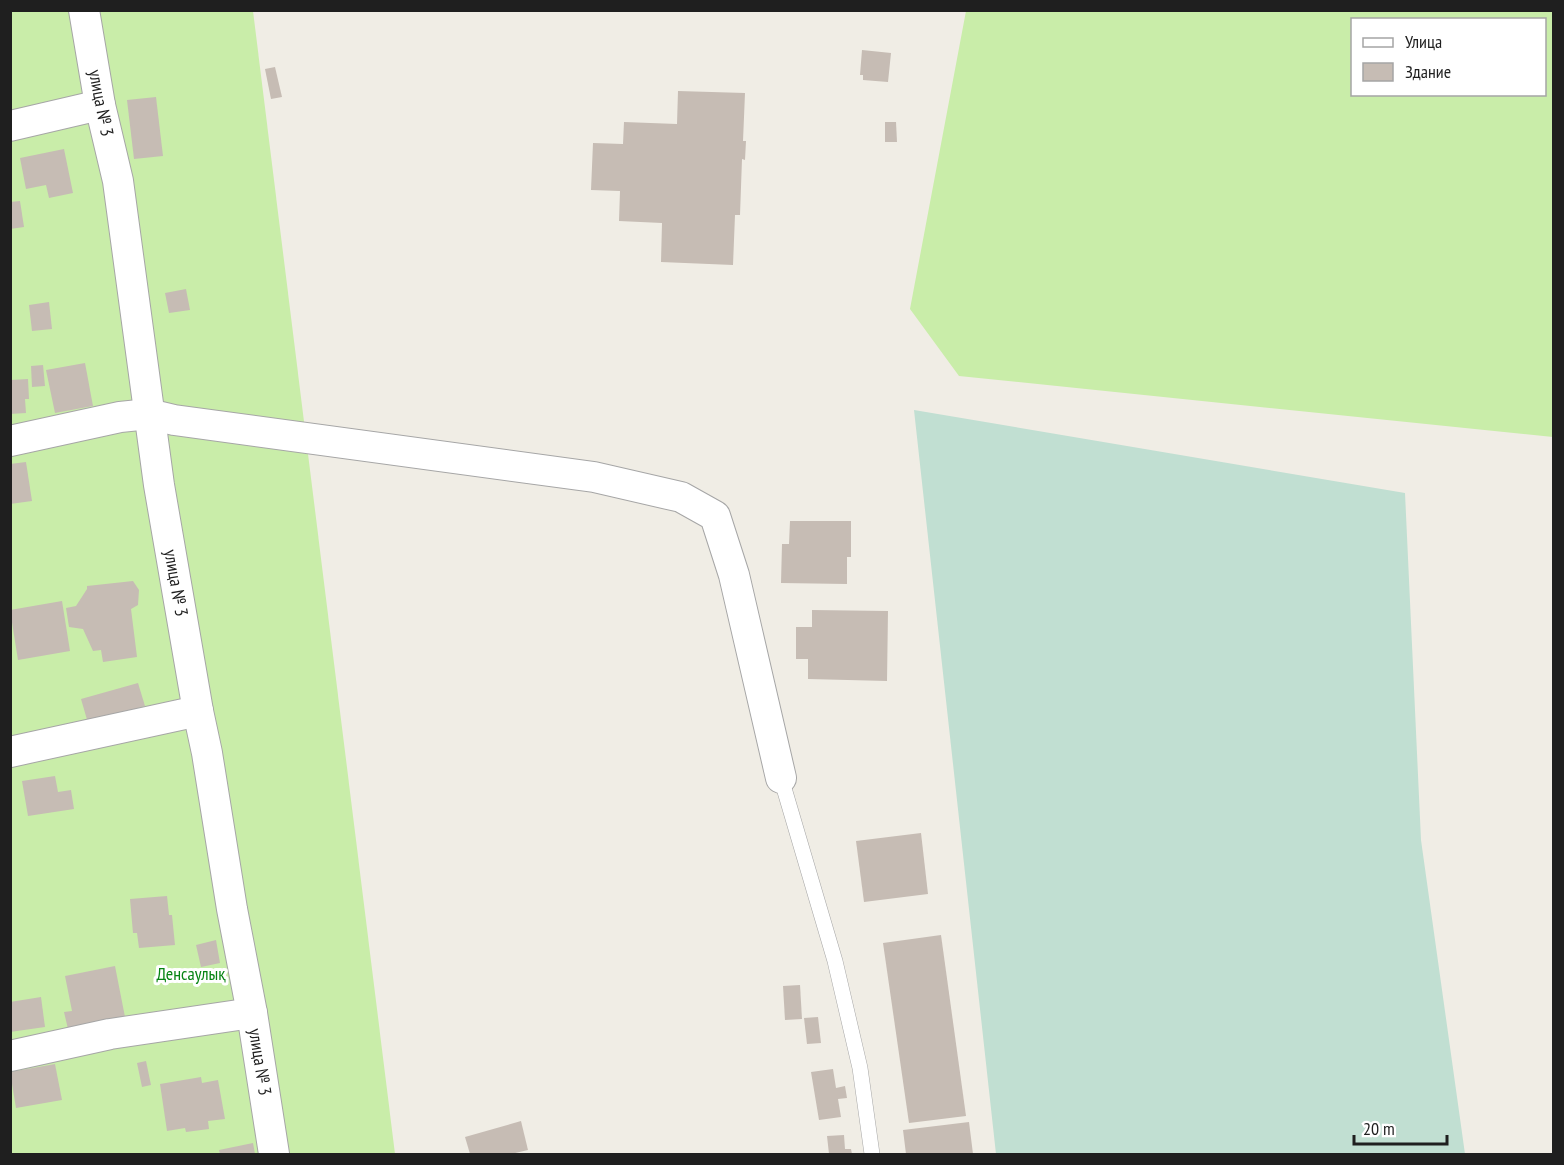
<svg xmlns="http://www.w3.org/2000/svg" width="1564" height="1165" font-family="'PT Sans Narrow',sans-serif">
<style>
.grass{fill:#c9eda9;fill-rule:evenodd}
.wetland{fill:#c1dfd2}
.building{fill:#c6bcb4}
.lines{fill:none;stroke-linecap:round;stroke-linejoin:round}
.lane-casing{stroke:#a6a6a6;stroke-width:16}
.street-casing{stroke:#a6a6a6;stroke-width:32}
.lane{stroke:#fff;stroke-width:15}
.street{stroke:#fff;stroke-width:30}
.labels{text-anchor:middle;stroke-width:6;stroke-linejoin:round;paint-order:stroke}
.street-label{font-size:18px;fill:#1f1f1f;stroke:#fff}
.park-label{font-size:18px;fill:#068413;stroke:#fff}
</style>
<rect width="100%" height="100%" fill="#f0ede5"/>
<!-- grass -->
<g class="grass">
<path d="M10 11H253L395 1154H11Z"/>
<path d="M966 11H1553V437L959 376 910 309ZM1352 20H1544V94H1352Z"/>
</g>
<!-- wetland -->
<path class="wetland" d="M914 410 1405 493 1421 840 1465 1154H996Z"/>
<!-- building -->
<g class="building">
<path d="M862 50 891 53 888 82 863 80V75H860Z"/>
<path d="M275 67 282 97 271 99 265 69Z"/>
<path d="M678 91 745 93 743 141H746L745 160 742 159 740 215H735L733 265 661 262 662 223 619 221 620 191 591 190 593 143 623 144 624 122 677 124Z"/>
<path d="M156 97 163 156 134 159 127 100Z"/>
<path d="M885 122H896L897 142H885Z"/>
<path d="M64 149 73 193 49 198 46 185 26 189 20 158Z"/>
<path d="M20 201 24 227 10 229V202Z"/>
<path d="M186 289 190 310 169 313 165 293Z"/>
<path d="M49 302 52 329 32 331 29 305Z"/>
<path d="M85 363 93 406 55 413 46 370Z"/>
<path d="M43 365 45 386 32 387 31 366Z"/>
<path d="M28 379 29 399H25L26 413 10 414V380Z"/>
<path d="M26 462 32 501 10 504V464Z"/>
<path d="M790 521H851V557H847V584L781 583 782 544H789Z"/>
<path d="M133 581 139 590 138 605 131 609 137 657 103 662 101 650 93 651 83 629 69 627 66 608 76 606 87 589V586Z"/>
<path d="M62 601 70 651 18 660 10 610Z"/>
<path d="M812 610 888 611 887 681 808 679V659H796V627H812Z"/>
<path d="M138 683 145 706 88 723 81 699Z"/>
<path d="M55 776 58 792 71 790 74 809 28 816 22 781Z"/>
<path d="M921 833 928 894 864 902 856 841Z"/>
<path d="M167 896 169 915H172L175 945 139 948 137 933H133L130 899Z"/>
<path d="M941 935 966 1116 909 1123 883 943Z"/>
<path d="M216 940 220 963 201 967 196 945Z"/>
<path d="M115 966 125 1017 68 1029 64 1012 72 1011 65 976Z"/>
<path d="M800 985 802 1019 785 1020 783 986Z"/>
<path d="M41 997 45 1027 10 1032V1002Z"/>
<path d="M818 1017 821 1043 807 1044 804 1018Z"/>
<path d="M146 1061 151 1085 142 1087 137 1063Z"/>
<path d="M55 1064 62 1100 16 1108 10 1072Z"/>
<path d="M833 1069 836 1088 845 1086 847 1098 838 1099 841 1117 819 1120 811 1072Z"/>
<path d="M201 1077 202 1083 218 1080 225 1119 208 1121 209 1129 186 1132 185 1128 167 1131 160 1084Z"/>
<path d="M521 1121 528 1150 511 1154H470L465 1137Z"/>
<path d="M969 1122 973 1154H906L903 1130Z"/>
<path d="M844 1135 845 1149H851L852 1154H829L827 1136Z"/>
<path d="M253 1143 255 1154H220L219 1150Z"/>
</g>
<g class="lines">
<defs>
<path id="lane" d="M781 778 835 961 860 1068 872 1154"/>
<g id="street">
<path d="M84 10 100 105 118 181 159 485 198 711 207 753 232 909 252 1013 274 1154"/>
<path d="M10 126 100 105"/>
<path d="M10 441 120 417 149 414 174 420 594 477 681 497 715 516 734 575 781 778"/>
<path d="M10 752 198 711"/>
<path d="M10 1056 110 1034 252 1013"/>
</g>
</defs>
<!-- lane casing -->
<use href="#lane" class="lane-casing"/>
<!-- street casing -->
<use href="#street" class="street-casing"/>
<!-- lane -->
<use href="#lane" class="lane"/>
<!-- street -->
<use href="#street" class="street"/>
</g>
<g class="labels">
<!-- street labels -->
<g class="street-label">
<text transform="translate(101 103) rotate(79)" y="6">улица № 3</text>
<text transform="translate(176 583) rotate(80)" y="6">улица № 3</text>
<text transform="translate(260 1062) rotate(81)" y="6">улица № 3</text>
</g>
<!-- park labels -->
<g class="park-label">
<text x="191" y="980">Денсаулық</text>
</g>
</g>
<!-- border -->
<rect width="1564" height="1165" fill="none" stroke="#1f1f1f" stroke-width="24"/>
<!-- legend -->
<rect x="1351" y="18" width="195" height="78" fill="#ffffff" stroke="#a5a5a5" stroke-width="1.5"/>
<rect x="1363" y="38" width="30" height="9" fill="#ffffff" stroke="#a5a5a5" stroke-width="1.5"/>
<text x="1405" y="48" font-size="18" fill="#1f1f1f">Улица</text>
<rect x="1363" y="63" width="30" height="18" fill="#c6bcb4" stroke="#a5a5a5" stroke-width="1.5"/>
<text x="1405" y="78" font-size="18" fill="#1f1f1f">Здание</text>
<!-- scale -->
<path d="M1354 1135v9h93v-9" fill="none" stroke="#1f1f1f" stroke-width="3"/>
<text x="1363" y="1135" font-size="18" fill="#1f1f1f" stroke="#ffffff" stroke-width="4.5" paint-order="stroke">20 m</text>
</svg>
